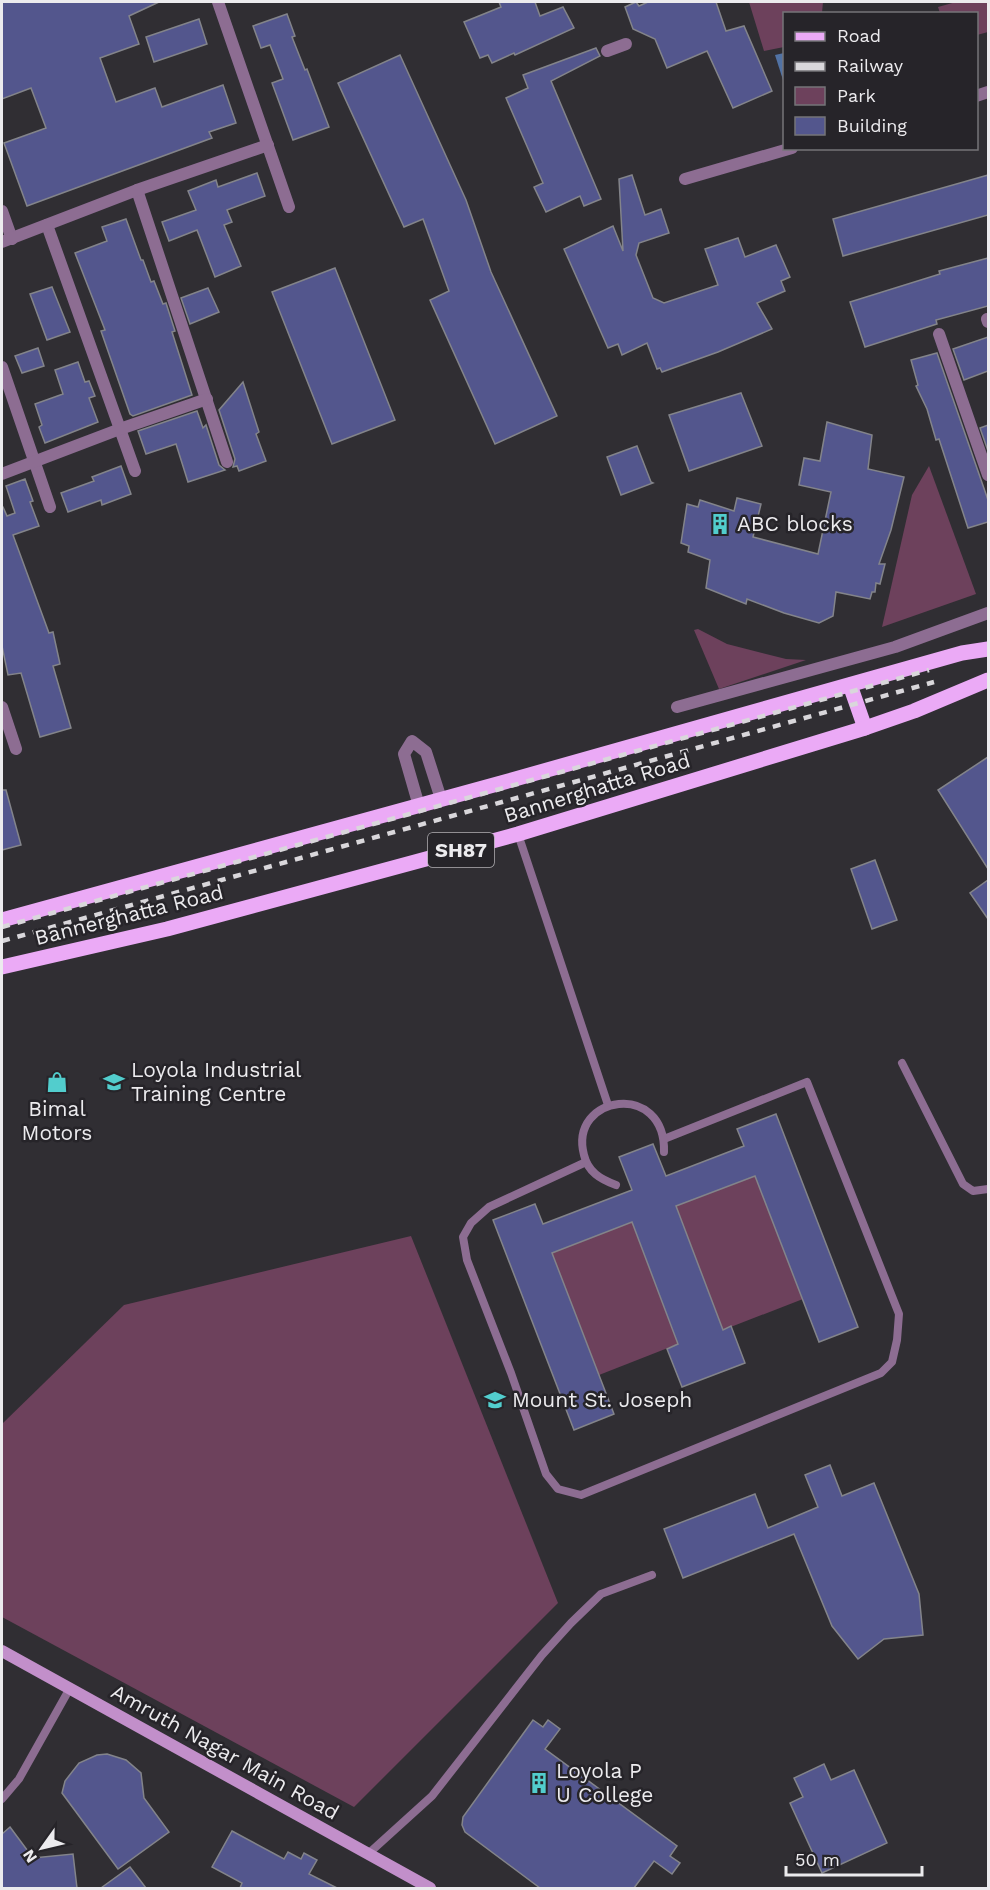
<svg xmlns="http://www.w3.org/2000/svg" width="990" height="1890" font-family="'Work Sans',sans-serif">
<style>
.green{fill:#6d415c}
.water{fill:#5172a4}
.building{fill:#53568d;stroke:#83848a;stroke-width:1.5}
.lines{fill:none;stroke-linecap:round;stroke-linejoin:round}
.lane{stroke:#8d6d92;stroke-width:8}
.street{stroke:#8d6d92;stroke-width:12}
.secondary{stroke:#c28fca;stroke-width:12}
.primary{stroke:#ebaaf6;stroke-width:15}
.rail{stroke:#d9d7db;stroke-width:4.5;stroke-dasharray:8 8;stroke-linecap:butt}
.labels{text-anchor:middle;stroke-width:5;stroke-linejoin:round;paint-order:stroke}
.shield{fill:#262429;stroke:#b1afb3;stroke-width:1.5}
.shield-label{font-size:20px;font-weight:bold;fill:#ecebee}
.poi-label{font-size:21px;fill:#ecebee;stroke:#262429;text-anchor:start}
.street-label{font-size:21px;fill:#ecebee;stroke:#262429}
</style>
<rect width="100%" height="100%" fill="#302e33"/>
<!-- green -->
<g class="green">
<path d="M749 2H823L822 13 784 14V47L764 51Z"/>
<path d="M956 2H988V32L977 35 976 14 940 13 938 7Z"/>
<path d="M929 466 976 594 882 627 912 495Z"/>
<path d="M698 629 727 644 786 659 806 660 719 689 694 630Z"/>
<path d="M755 1176 803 1299 723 1330 676 1206Z"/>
<path d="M632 1222 678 1344 599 1375 552 1253Z"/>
<path d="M411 1236 558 1603 354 1807 2 1617V1424L124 1305Z"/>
</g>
<!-- water -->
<path class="water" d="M784 53V80H783L775 55Z"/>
<!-- building -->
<g class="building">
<path d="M2 2H159L129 16 139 44 100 58 116 102 155 88 162 107 223 85 236 123 209 132 212 138 27 206 4 143 46 128 31 88 2 99Z"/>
<path d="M499 2H535L540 16 563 7 574 28 515 55 514 53 492 63 488 55 480 58 464 22 501 7Z"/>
<path d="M636 2 639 6 648 2H716L726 31 744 26 772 91 733 108 707 51 667 68 655 39 633 29 625 7Z"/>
<path d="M287 14 295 36 292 37 305 70 307 69 329 127 293 140 272 83 283 79 270 45 261 48 253 26Z"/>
<path d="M199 19 207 44 154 62 146 37Z"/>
<path d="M596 48 600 56 551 81 601 199 584 206 580 196 546 212 534 187 543 183 506 98 528 88 523 75Z"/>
<path d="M400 55 466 200 491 272 557 416 495 444 430 300 449 291 423 219 404 227 338 83Z"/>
<path d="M257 173 265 196 227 210 232 222 224 225 241 266 215 277 197 230 169 241 162 222 196 210 188 191 216 180 218 187Z"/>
<path d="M632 175 645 215 661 209 669 233 639 243 636 255 653 298 664 303 718 285 705 249 738 238 745 257 776 245 790 277 781 281 785 291 757 303 772 329 718 352 662 372 660 368 657 369 647 343 622 355 618 344 608 348 564 249 613 226 623 251 619 179Z"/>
<path d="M988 175V215L843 256 833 219Z"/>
<path d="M126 219 141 260H143L151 282 154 281 163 304 166 303 175 331 172 332 192 395 133 416 130 414 101 331 105 330 75 253 107 241 102 227Z"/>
<path d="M988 258V306L936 320 937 324 865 347 850 302 940 274 939 271Z"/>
<path d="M335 268 395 420 332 444 272 292Z"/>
<path d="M52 287 70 332 47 340 30 294Z"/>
<path d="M208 288 219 312 190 324 181 298Z"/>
<path d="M988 337V371L964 380 953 349Z"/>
<path d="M38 348 44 366 22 373 15 356Z"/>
<path d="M937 353 988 500V522L968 528 939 439 936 440 927 409 916 386 918 385 911 360Z"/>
<path d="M78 362 85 382 89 381 95 396 89 398 98 422 45 443 39 427 42 425 35 404 63 394 55 370Z"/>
<path d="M243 382 259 432 256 434 266 461 239 471 237 466 233 467 235 459 219 410Z"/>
<path d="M741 393 762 446 689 471 669 415Z"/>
<path d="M197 411 203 428 206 425 219 465 225 470 188 482 176 444 146 454 138 431Z"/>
<path d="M827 422 872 435 868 469 904 477 891 530 879 564H885L880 584 876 583 875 592H872L870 599 836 592 833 616 819 623 784 613 747 599 746 604 706 588 710 560 688 552 689 546 681 543 687 504 698 507 700 500 734 511 737 498 761 504 753 537 818 554 831 492 799 485 804 458 820 461Z"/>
<path d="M988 425V451L980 428Z"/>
<path d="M637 446 651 482 653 483 621 495 607 457Z"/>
<path d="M121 466 131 494 102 505 101 500 68 512 61 493 94 481 92 477Z"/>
<path d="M25 479 33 501 30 502 39 526 13 535 49 633 53 632 60 664 53 666 71 728 40 737 21 673 8 675 2 646V507H3L7 516 15 513 6 486Z"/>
<path d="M988 757V869L938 790Z"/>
<path d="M2 790H6L21 845 2 850Z"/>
<path d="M875 860 897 920 872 929 851 869Z"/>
<path d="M988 880V919L970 893Z"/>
<path d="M776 1114 858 1327 819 1342 755 1176 676 1206 723 1330 731 1326 745 1363 682 1387 667 1349 678 1344 632 1222 552 1253 614 1414 574 1430 493 1220 535 1204 543 1224 632 1190 619 1157 653 1144 666 1176 744 1146 737 1129Z"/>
<path d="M830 1465 842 1496 874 1483 919 1594 923 1635 884 1639 858 1659 832 1626 794 1534 683 1578 664 1529 755 1494 768 1528 818 1507 805 1475Z"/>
<path d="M533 1720 543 1727 548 1720 560 1729 545 1749 677 1846 670 1856 680 1863 672 1874 654 1861 634 1888H540L465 1832 462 1825 463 1817Z"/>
<path d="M107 1754 126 1760 141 1773 144 1798 169 1832 118 1869 62 1793 65 1781 79 1763 97 1755Z"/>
<path d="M824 1764 831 1780 854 1770 887 1843 822 1873 790 1803 803 1797 794 1778Z"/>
<path d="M10 1827 33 1858 73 1854 77 1888H2V1834Z"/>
<path d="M232 1831 284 1859 288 1852 301 1859 304 1853 317 1860 309 1874 337 1888H240L242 1883 212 1867Z"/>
<path d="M130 1867 146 1888H101Z"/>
</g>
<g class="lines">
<!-- lane -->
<g class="lane">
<path d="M518 834 608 1105"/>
<path d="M902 1063 963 1184 973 1191 988 1189"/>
<path d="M586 1162 489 1207 471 1223 463 1237 467 1260 511 1373 546 1474 558 1489 581 1495 881 1373 892 1362 897 1340 899 1314 807 1082 664 1139"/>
<path d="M616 1185C600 1179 588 1172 584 1155 568 1095 666 1080 664 1152"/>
<path d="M2 1799 19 1779 70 1688"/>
<path d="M368 1854 432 1796 542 1655 571 1623 601 1594 652 1575"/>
</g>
<!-- street -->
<g class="street">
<path d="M218 2 289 207"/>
<path d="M607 51 626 44"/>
<path d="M976 96 988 92"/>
<path d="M685 179 792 148"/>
<path d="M137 190 227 462"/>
<path d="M2 211 12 239"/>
<path d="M47 225 135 471"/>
<path d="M2 242 137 190 268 145"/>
<path d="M987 319 988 322"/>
<path d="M939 334 988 475"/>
<path d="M2 367 50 507"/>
<path d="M2 474 120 429 207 399"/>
<path d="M2 707 16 749"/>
<path d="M677 707 895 647 988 613"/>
<path d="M419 806 404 754 412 741 426 752 441 799"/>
</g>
<!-- secondary -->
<path class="secondary" d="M2 1651 430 1888"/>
<!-- primary -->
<g class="primary">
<path d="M850 685 865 728"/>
<path d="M2 920 501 783 962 653 988 649"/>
<path d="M2 967 167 929 518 834 865 728 914 711 988 680"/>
</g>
<!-- rail -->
<g class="rail">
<path d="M2 927 929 670"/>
<path d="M2 941 934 682"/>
</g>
</g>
<!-- icons -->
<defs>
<symbol id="building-bare" viewBox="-9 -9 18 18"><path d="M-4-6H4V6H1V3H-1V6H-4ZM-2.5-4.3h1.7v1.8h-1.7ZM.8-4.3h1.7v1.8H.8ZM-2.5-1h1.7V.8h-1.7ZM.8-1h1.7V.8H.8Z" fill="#52cdcd" stroke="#262429" stroke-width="2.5" paint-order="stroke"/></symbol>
<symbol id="shop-bare" viewBox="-9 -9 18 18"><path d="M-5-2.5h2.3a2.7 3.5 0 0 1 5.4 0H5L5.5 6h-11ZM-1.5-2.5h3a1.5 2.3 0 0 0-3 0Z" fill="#52cdcd" stroke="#262429" stroke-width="2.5" paint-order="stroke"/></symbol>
<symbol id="university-bare" viewBox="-9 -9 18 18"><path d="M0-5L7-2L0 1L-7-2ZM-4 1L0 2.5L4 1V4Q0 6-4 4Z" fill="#52cdcd" stroke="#262429" stroke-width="2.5" paint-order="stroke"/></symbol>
<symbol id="school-bare" viewBox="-9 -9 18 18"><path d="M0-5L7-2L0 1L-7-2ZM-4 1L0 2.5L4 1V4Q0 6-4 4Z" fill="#52cdcd" stroke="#262429" stroke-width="2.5" paint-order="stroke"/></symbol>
</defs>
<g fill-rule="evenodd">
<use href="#building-bare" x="705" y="509" width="30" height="30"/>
<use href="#shop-bare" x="42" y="1067" width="30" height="30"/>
<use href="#university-bare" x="99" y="1067" width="30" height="30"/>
<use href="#school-bare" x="480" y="1385" width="30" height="30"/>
<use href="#building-bare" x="524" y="1768" width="30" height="30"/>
</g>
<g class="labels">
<!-- shield labels -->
<rect class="shield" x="428" y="833" width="66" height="34" rx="4.5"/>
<g class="shield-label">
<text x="461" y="857">SH87</text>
</g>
<!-- poi labels -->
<g class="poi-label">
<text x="737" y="531">ABC blocks</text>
<text x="131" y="1077">Loyola Industrial<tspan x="131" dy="24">Training Centre</tspan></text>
<text x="57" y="1116" text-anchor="middle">Bimal<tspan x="57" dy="24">Motors</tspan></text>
<text x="512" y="1407">Mount St. Joseph</text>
<text x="556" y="1778">Loyola P<tspan x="556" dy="24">U College</tspan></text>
</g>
<!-- street labels -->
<g class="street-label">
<text transform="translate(597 788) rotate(-17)" y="7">Bannerghatta Road</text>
<text transform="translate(129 915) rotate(-14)" y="7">Bannerghatta Road</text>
<text transform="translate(225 1752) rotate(29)" y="7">Amruth Nagar Main Road</text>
</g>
</g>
<!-- border -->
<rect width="990" height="1890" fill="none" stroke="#ecebee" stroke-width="6"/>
<!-- legend -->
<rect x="783" y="12" width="195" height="138" fill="#262429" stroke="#757478" stroke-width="1.5"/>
<rect x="795" y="32" width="30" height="9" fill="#ebaaf6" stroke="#757478" stroke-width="1.5"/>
<text x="837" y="42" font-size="18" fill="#ecebee">Road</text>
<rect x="795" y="62" width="30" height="9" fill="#d9d7db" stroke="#757478" stroke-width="1.5"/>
<text x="837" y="72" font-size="18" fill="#ecebee">Railway</text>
<rect x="795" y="87" width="30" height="18" fill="#6d415c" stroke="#757478" stroke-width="1.5"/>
<text x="837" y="102" font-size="18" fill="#ecebee">Park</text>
<rect x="795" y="117" width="30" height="18" fill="#53568d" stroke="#757478" stroke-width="1.5"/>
<text x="837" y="132" font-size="18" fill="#ecebee">Building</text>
<!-- north arrow -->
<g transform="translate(42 1848) rotate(236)" stroke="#262429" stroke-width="4.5" paint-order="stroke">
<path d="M0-4.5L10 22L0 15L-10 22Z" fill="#ecebee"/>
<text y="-9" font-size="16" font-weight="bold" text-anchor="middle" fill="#ecebee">N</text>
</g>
<!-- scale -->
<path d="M786 1866v9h136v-9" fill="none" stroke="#ecebee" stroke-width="3"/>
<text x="795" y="1866" font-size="18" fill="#ecebee" stroke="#262429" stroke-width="4.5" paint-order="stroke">50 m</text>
</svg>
